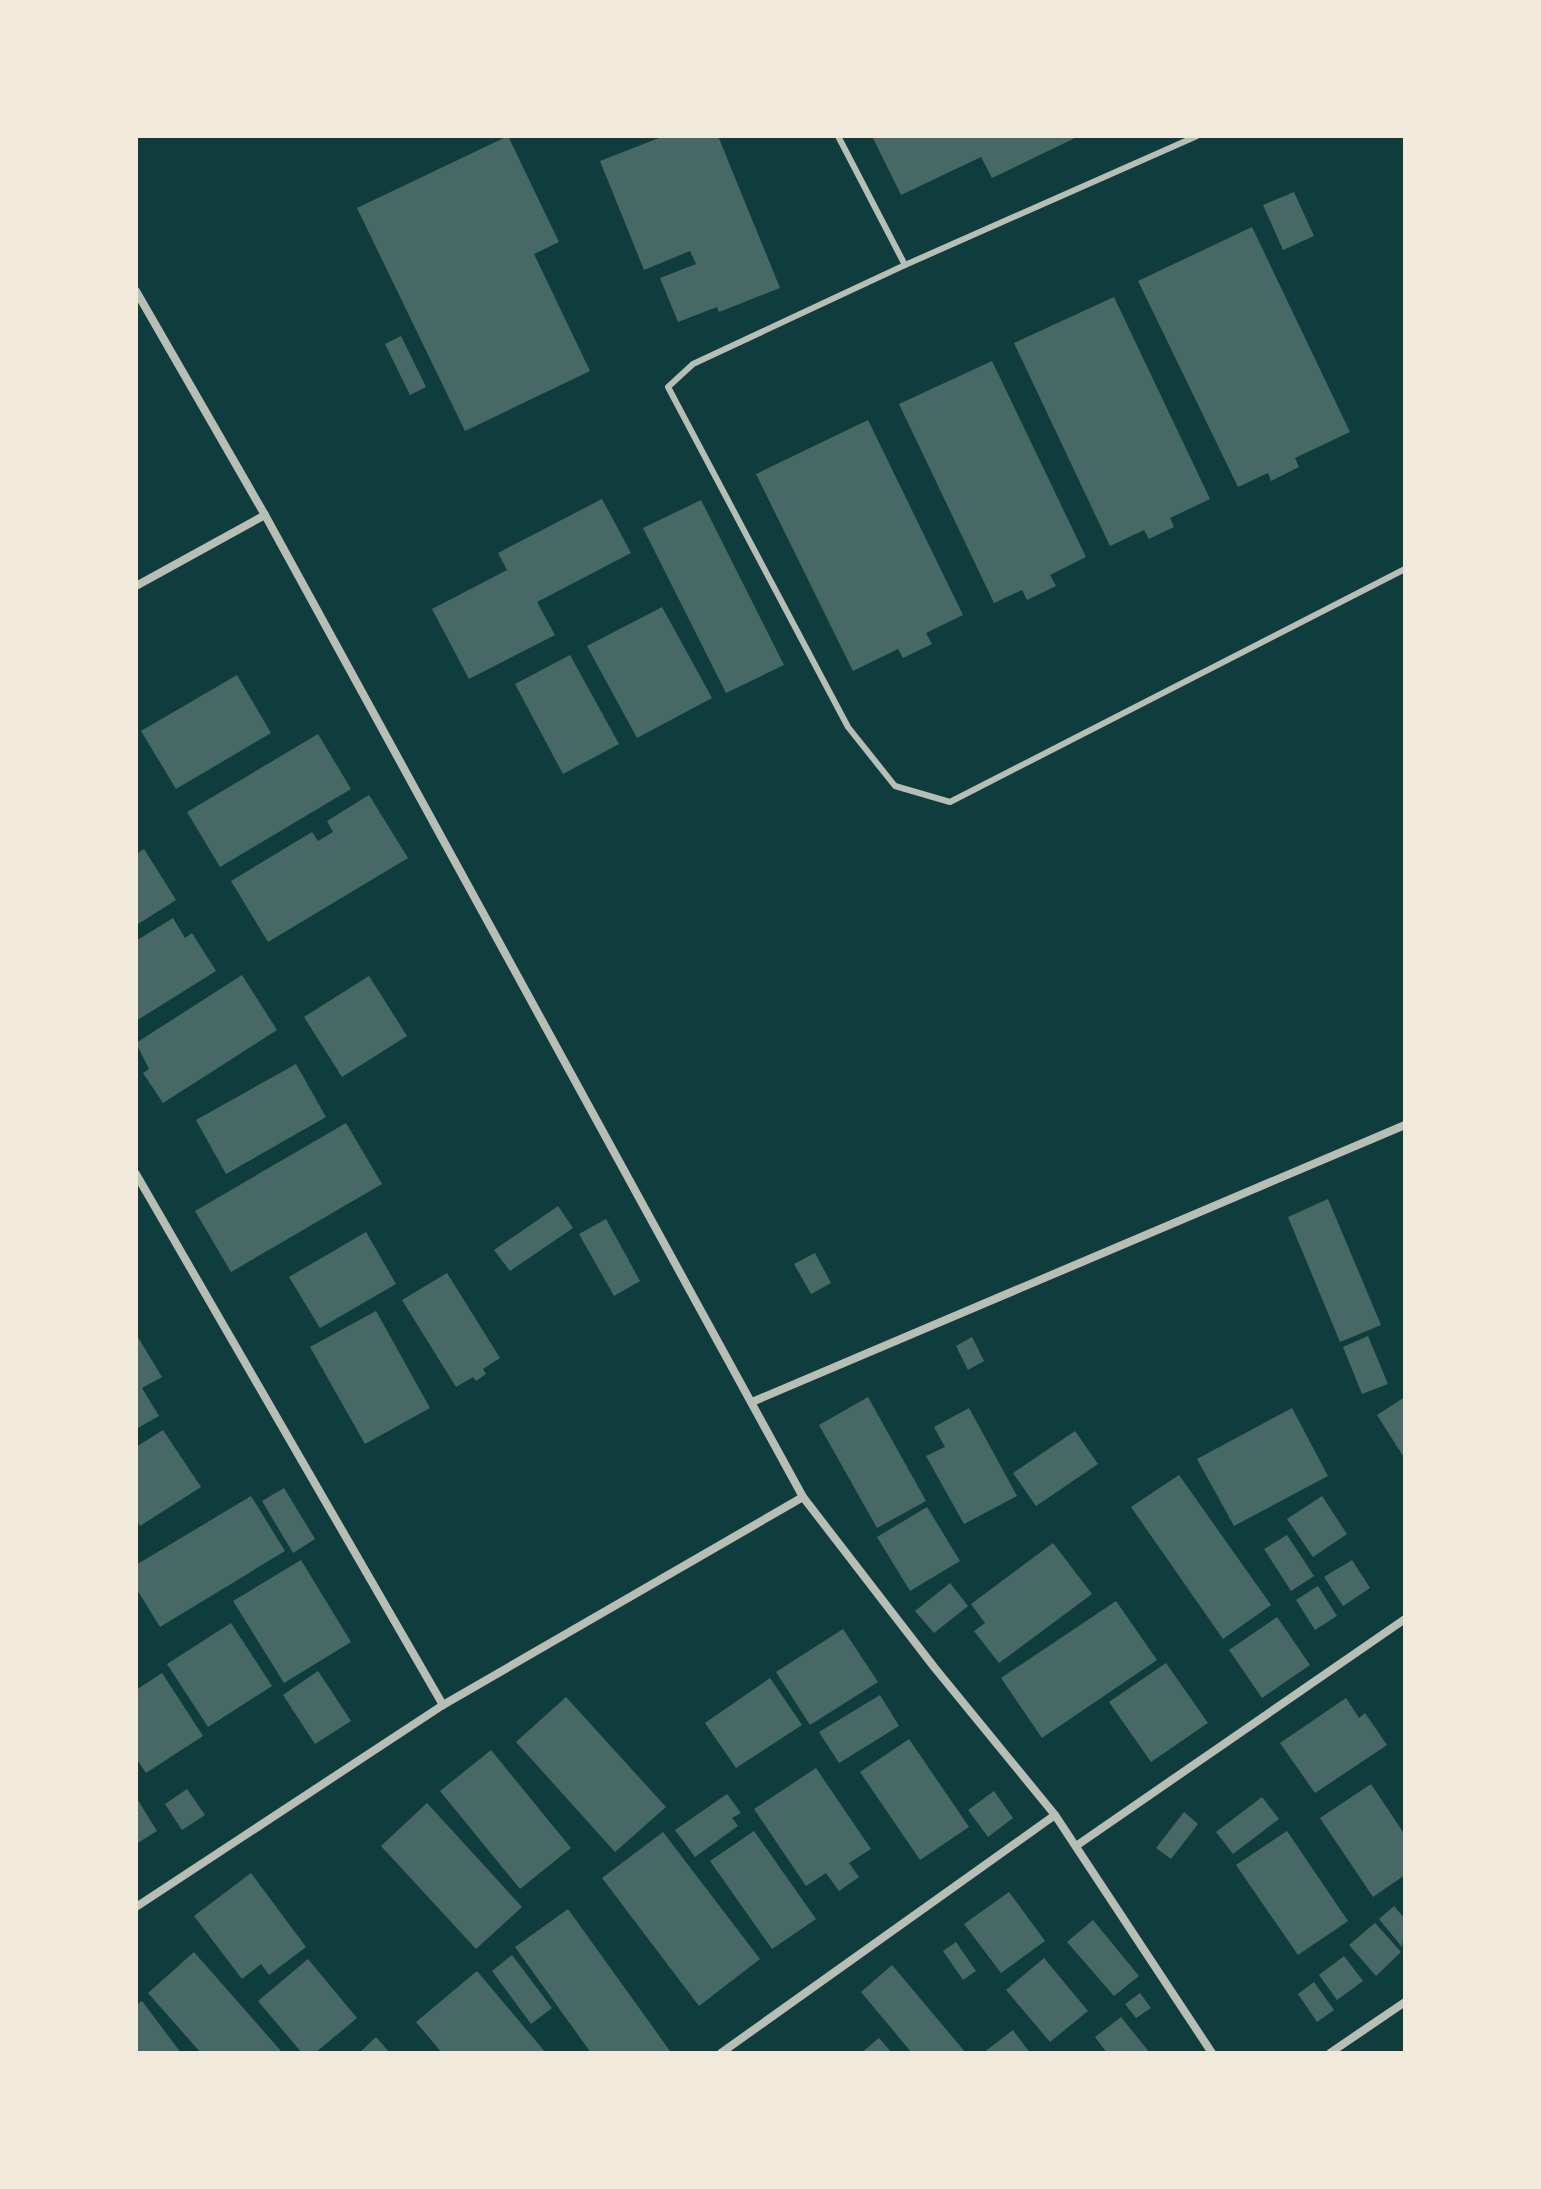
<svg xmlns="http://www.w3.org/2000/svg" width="1541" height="2189" font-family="Cabin,sans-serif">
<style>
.building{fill:#486865}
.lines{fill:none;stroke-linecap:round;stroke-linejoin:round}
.service{stroke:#b8beb3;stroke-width:6}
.minor{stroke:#b8beb3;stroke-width:8}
</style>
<rect width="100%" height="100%" fill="#0f3d3e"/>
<!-- building -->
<g class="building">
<path d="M508 136 559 242 534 254 590 371 465 431 357 208Z"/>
<path d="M664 136H718L780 288 719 312 717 307 678 322 660 278 696 264 690 251 644 270 600 161Z"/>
<path d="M872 136H1079L992 178 981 157 901 195Z"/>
<path d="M1294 192 1314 236 1283 250 1263 205Z"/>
<path d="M1252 227 1350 432 1295 458 1299 467 1271 481 1268 473 1238 487 1138 281Z"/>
<path d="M1114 297 1210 499 1170 518 1174 527 1149 539 1144 530 1110 546 1014 343Z"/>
<path d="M401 336 426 387 410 395 385 344Z"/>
<path d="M992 361 1086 557 1050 575 1056 586 1027 600 1022 590 994 603 899 404Z"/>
<path d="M868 420 963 615 926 633 932 644 903 658 898 649 853 671 756 474Z"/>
<path d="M602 499 631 553 537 602 555 635 469 679 432 609 507 570 498 553Z"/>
<path d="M701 500 784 665 726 693 643 528Z"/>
<path d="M662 607 712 698 637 738 587 646Z"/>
<path d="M570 655 619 744 563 774 515 684Z"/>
<path d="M237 675 271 733 176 789 141 731Z"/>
<path d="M318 734 351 789 220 867 187 812Z"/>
<path d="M369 795 408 858 268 942 231 881 312 832 318 841 333 832 327 821Z"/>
<path d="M144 849 176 900 138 924 136 854Z"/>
<path d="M173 918 185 938 192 933 216 971 136 1021V941Z"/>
<path d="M242 975 277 1030 163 1103 143 1073 149 1069 136 1043Z"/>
<path d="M369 976 407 1036 342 1077 304 1017Z"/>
<path d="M296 1064 326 1117 226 1174 196 1120Z"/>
<path d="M346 1123 382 1184 231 1272 195 1211Z"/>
<path d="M1328 1199 1381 1325 1340 1342 1288 1217Z"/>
<path d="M558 1206 573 1228 510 1271 494 1250Z"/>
<path d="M606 1219 640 1281 614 1296 579 1234Z"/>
<path d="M366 1232 396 1284 320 1328 289 1277Z"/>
<path d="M815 1253 831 1283 811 1294 794 1264Z"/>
<path d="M447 1273 500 1358 483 1369 486 1374 476 1381 473 1377 456 1387 402 1300Z"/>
<path d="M376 1311 430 1408 365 1444 310 1347Z"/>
<path d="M136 1334 162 1377 142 1388 159 1416 136 1429Z"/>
<path d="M1368 1336 1388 1384 1362 1394 1343 1347Z"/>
<path d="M972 1337 984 1361 968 1370 956 1346Z"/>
<path d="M868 1397 926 1501 877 1528 819 1425Z"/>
<path d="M1405 1397V1459L1377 1415Z"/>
<path d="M969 1408 1017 1496 964 1524 926 1456 945 1447 934 1427Z"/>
<path d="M1292 1408 1328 1476 1234 1526 1197 1459Z"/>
<path d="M163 1430 201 1487 140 1526 136 1519V1447Z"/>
<path d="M1075 1431 1098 1464 1036 1506 1013 1473Z"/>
<path d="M1179 1475 1271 1605 1223 1639 1131 1507Z"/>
<path d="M284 1488 315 1539 293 1553 262 1501Z"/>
<path d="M251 1496 285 1551 160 1627 136 1588V1565Z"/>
<path d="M1322 1496 1347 1534 1313 1557 1287 1519Z"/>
<path d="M927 1507 960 1561 910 1591 877 1537Z"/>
<path d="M1287 1535 1314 1576 1291 1591 1264 1549Z"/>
<path d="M1053 1543 1092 1594 999 1663 974 1631 985 1623 971 1604Z"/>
<path d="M301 1560 351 1642 284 1683 233 1601Z"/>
<path d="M1352 1560 1370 1588 1343 1606 1324 1577Z"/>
<path d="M950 1583 968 1606 934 1633 915 1611Z"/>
<path d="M1318 1586 1337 1616 1315 1630 1296 1600Z"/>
<path d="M1116 1601 1157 1660 1042 1738 1001 1678Z"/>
<path d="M1277 1617 1310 1665 1262 1698 1229 1650Z"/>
<path d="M231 1623 272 1686 208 1727 167 1664Z"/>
<path d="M843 1629 878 1682 810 1725 776 1672Z"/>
<path d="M1166 1663 1208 1723 1151 1762 1109 1702Z"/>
<path d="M318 1671 351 1721 315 1744 283 1695Z"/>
<path d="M162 1673 203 1736 146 1773 136 1758V1690Z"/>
<path d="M770 1678 802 1725 736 1768 705 1723Z"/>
<path d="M880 1695 899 1726 839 1763 819 1732Z"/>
<path d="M566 1697 666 1807 615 1852 516 1742Z"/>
<path d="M1346 1698 1359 1718 1365 1713 1387 1745 1315 1793 1280 1743Z"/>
<path d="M909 1739 969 1827 920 1860 860 1772Z"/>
<path d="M491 1750 571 1848 520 1889 440 1791Z"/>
<path d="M816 1768 871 1849 849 1863 859 1877 839 1891 826 1873 806 1886 754 1809Z"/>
<path d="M1371 1784 1405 1835V1875L1373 1897 1320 1818Z"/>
<path d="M187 1789 205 1815 182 1830 165 1804Z"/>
<path d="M994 1791 1013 1818 988 1837 968 1810Z"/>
<path d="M727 1794 741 1813 732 1818 738 1826 695 1857 675 1830Z"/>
<path d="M136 1797 157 1831 136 1844Z"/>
<path d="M1262 1797 1279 1819 1233 1854 1216 1832Z"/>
<path d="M427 1803 522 1907 476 1949 381 1846Z"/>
<path d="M1184 1812 1198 1824 1171 1859 1156 1848Z"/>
<path d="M754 1831 816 1919 772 1949 710 1861Z"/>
<path d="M1287 1831 1348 1921 1298 1955 1236 1865Z"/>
<path d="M663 1832 760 1959 699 2006 602 1878Z"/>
<path d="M251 1873 306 1947 269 1975 261 1964 242 1979 194 1916Z"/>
<path d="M1009 1892 1045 1941 1001 1973 964 1924Z"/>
<path d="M1394 1906 1405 1919 1402 1947 1379 1919Z"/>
<path d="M568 1909 670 2051 667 2053H591L515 1947Z"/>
<path d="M1093 1920 1139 1976 1114 1996 1067 1942Z"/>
<path d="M1375 1923 1401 1952 1376 1976 1349 1945Z"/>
<path d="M956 1942 976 1971 963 1980 943 1951Z"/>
<path d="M194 1952 281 2051 279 2053H201L148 1993Z"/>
<path d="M512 1955 552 2008 531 2024 492 1971Z"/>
<path d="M1344 1956 1363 1981 1337 2000 1319 1975Z"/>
<path d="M1044 1958 1088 2011 1050 2042 1006 1990Z"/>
<path d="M308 1959 357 2018 315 2053H302L258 2001Z"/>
<path d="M892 1965 966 2053H912L861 1992Z"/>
<path d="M477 1971 546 2053H442L416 2022Z"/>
<path d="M1314 1982 1334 2010 1317 2022 1298 1994Z"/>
<path d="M1140 1993 1151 2008 1136 2018 1125 2004Z"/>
<path d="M142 2001 181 2053H136V2005Z"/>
<path d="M1121 2017 1150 2053H1107L1095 2037Z"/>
<path d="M1013 2030 1030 2053H983Z"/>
<path d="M376 2037 390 2053H359Z"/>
<path d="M879 2038 892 2053H861Z"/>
</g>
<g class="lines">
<!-- service -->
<g class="service">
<path d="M838 136 905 265"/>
<path d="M1197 136 905 265 693 364 668 387 848 727 895 786 950 802 1405 569"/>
</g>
<!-- minor -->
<g class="minor">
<path d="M136 291 265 515 803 1497 934 1667 1055 1815 1212 2053"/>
<path d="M136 586 265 515"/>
<path d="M136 1174 443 1705"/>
<path d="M752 1402 1405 1125"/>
<path d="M1076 1846 1405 1619"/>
<path d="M136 1907 443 1705 803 1497"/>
<path d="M721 2053 1055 1815"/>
<path d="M1330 2053 1405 2002"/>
</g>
</g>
<!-- border -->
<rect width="1541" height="2189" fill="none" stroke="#f1e9da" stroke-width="276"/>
</svg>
